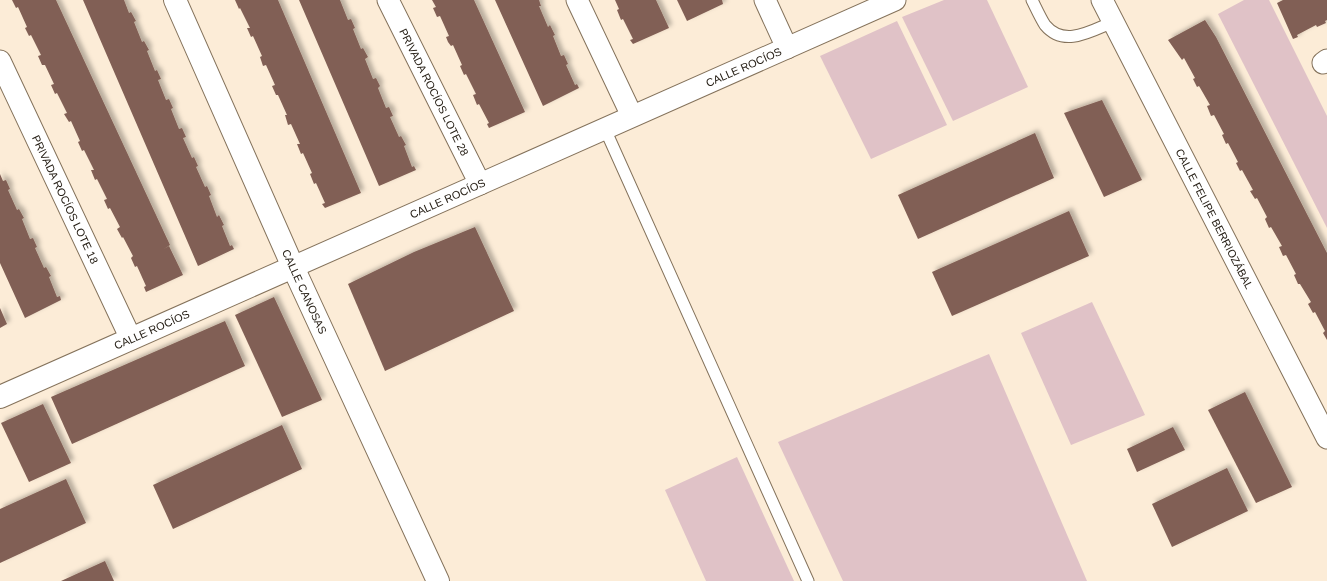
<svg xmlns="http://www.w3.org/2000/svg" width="1327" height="581" font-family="Helvetica,sans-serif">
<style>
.green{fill:#e0c2c7}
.building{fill:#815f54;filter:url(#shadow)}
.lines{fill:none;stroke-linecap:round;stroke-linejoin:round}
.lane-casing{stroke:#84725b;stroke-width:13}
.street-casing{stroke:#84725b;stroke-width:23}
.secondary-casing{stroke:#84725b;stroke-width:24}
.lane{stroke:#fff;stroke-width:11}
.street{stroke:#fff;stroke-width:21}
.secondary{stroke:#fff;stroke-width:22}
.labels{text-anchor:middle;stroke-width:4;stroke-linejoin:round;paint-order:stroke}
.street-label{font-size:11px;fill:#282118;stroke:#fcecd7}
</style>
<defs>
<filter id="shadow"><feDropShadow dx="3.5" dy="-3.5" stdDeviation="2" flood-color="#0004"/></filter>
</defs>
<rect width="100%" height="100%" fill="#fcecd7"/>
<!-- green -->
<g class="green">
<path d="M944 0H987L1028 87 953 121 902 17Z"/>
<path d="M1244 0H1269L1327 116V228L1218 14Z"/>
<path d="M897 21 947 125 871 159 820 56Z"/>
<path d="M1092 302 1145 415 1071 445 1021 333Z"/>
<path d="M989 354 1087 581H843L778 442Z"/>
<path d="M737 457 794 581H706L665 490Z"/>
</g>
<!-- building -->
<g class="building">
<path d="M12 0H56L170 245 164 249 169 246 183 275 146 292 144 287 146 286 137 266 135 267 131 258 133 256 123 237 122 238 117 229 120 227 110 208 108 209 104 200 107 199 97 179 95 180 91 170H94L84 150 82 151 78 142 80 141 71 121 69 122 64 114 67 113 57 93 55 94 51 85 54 84 45 65H42L38 56 41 55 31 35 29 36 25 28 27 27 18 7 16 8Z"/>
<path d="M83 0H124L129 13 131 12 136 21 134 22 142 42 144 41 149 50 147 51 155 71 157 70 161 79 158 80 166 100 169 99 173 108 171 109 179 129 182 128 186 137 183 138 192 158 194 157 198 166 196 167 205 187 207 186 211 195 209 196 217 217 219 215 224 225 222 226 230 246 232 245 234 249 198 266Z"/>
<path d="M235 0H278L361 193 325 208 322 204 325 203 316 183 314 184 310 174 312 173 303 153 301 154 297 144H300L291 124 288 125 285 115H287L278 95H276L272 86 275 85 266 65 263 66 260 57 262 56 253 36 251 37 247 28H250L240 8 239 9Z"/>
<path d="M299 0H340L348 20 351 19 355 28 353 29 361 49 363 48 368 57 365 59 373 79 376 78 380 86 378 88 386 108 389 107 393 116 390 117 399 137 401 136 406 145 404 146 412 167 414 166 416 170 379 186Z"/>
<path d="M432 0H474L525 112 489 128 487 124 489 123 479 104 477 105 473 95 476 94 466 74 464 75 460 66 462 65 453 45 451 46 448 42 446 37 449 36 440 16 437 17 433 8 436 7Z"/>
<path d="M495 0H539L541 6H539L548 27 550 25 555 35 553 36 561 56 564 55 568 64 566 65 575 85 577 84 579 88 543 106Z"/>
<path d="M615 0H656L669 28 633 44 630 40 633 39 623 19 621 20 617 10 619 9Z"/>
<path d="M677 0H722L723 4 687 21Z"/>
<path d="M1283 0H1327V20L1325 21 1326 23 1317 27 1316 25 1297 35 1298 37 1293 39 1277 3Z"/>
<path d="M1205 20 1216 37 1327 253V340L1323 333 1325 331 1315 312 1313 313 1308 304 1311 302 1300 284H1298L1294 275 1296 274 1286 255 1283 256 1279 247 1282 246 1271 227 1269 228 1265 219 1267 217 1257 198 1255 199 1250 191 1253 190 1242 170 1240 171 1236 163 1238 162 1228 143 1226 144 1222 135 1224 134 1214 115 1211 116 1207 106 1210 105 1199 86 1197 87 1193 79 1195 78 1184 58 1182 60 1168 40Z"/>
<path d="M1102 100 1142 180 1104 197 1064 113Z"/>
<path d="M1035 133 1054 178 918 239 898 195Z"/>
<path d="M0 174 3 181 6 180 10 189 8 190 17 210 19 209 24 218 22 219 30 239 33 238 37 247 35 248 44 268 46 267 51 276 49 277 57 297 60 296 61 300 25 318 0 263Z"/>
<path d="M1069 211 1089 256 952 316 932 272Z"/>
<path d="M475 227 514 311 385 371 348 284 414 252Z"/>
<path d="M274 297 322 400 282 417 235 315Z"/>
<path d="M0 308 7 324 0 328Z"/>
<path d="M225 321 245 366 72 444 51 397Z"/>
<path d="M1245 392 1292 487 1256 503 1208 410Z"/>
<path d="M43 404 71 463 29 482 1 423Z"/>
<path d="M282 425 302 469 173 529 153 485Z"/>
<path d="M1173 427 1185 450 1137 472 1127 449Z"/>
<path d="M1227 468 1248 511 1172 547 1152 504Z"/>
<path d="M66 479 86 523 0 563V509Z"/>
<path d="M105 561 114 581H61Z"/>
</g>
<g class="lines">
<defs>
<g id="lane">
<path d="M1032 0C1036 8 1040 17 1045 25 1064 48 1091 31 1113 22"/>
<path d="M605 129 808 581"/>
</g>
<g id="street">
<path id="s1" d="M388 0 480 184"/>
<path d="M577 0 632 116"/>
<path d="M765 0 787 48"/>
<path id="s2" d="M1102 0 1327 438"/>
<path id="s3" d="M0 61 131 339"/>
<path d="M1323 63 1327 60"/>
<path id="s4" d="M293 267 895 0"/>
</g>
<g id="secondary">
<path id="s5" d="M175 0 293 267 438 581"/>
<path id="s6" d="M0 397 293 267"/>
</g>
</defs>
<!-- lane casing -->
<use href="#lane" class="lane-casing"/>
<!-- street casing -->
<use href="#street" class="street-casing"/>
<!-- secondary casing -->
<use href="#secondary" class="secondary-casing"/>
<!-- lane -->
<use href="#lane" class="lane"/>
<!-- street -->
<use href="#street" class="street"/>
<!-- secondary -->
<use href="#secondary" class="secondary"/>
</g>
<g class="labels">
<!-- street labels -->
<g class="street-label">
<text dy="4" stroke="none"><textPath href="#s4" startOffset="493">CALLE ROCÍOS</textPath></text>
<text dy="4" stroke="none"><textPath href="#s1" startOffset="103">PRIVADA ROCÍOS LOTE 28</textPath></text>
<text dy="4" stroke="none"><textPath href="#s4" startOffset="169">CALLE ROCÍOS</textPath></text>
<text dy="4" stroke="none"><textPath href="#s3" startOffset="153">PRIVADA ROCÍOS LOTE 18</textPath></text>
<text dy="4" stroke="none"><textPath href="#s2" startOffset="246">CALLE FELIPE BERRIOZÁBAL</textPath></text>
<text dy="4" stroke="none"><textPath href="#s5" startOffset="319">CALLE CANOSAS</textPath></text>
<text dy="4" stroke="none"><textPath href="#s6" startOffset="166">CALLE ROCÍOS</textPath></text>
</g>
</g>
</svg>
